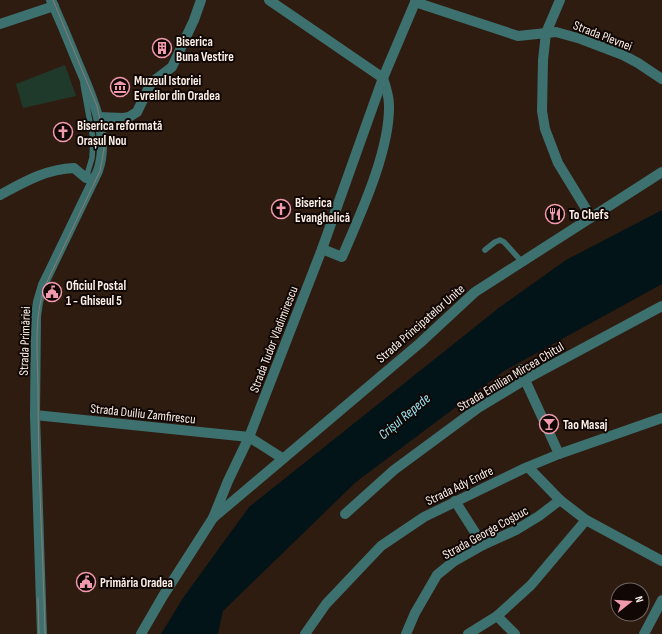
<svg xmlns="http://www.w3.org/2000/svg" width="662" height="634" font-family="'Sofia Sans Condensed',sans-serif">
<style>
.green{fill:#1f3a2b}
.water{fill:#031418}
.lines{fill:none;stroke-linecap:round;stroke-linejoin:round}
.service{stroke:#3d716f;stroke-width:5.5}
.minor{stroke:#3d716f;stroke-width:10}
.tertiary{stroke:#3d716f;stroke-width:10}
.tram{stroke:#8b7b71;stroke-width:1}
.labels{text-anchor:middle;stroke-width:4;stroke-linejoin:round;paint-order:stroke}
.street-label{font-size:13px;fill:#fbeee6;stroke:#110805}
.poi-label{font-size:13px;font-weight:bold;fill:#fbeee6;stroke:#110805;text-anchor:start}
.water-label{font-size:14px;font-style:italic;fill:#9de8f8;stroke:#110805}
</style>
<rect width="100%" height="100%" fill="#2f1c11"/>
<!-- green -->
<path class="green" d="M65 65 76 96 23 108 16 84Z"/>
<!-- water -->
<path class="water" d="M662 210V284L504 371 356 482 223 611 218 634H161L183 598 249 507 500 307 566 260Z"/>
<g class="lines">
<!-- service -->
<g class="service">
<path d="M83 84 93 139 92 158 86 178"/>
<path d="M485 250 495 242 500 240 504 242 522 262"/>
</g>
<!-- minor -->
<g class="minor">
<path d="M269 0 383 78C386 87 389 96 389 105 390 151 360 215 342 257L322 249"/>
<path d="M560 0 546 33 543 60 542 111 545 129 558 163 591 217"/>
<path d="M415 2 518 36 556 32 581 39 623 55 638 63 662 79"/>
<path d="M0 24 54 6"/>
<path d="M98 117 123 118 129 117 137 112 151 83 172 67 194 20 201 0"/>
<path d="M0 195C24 182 46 169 74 168L86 178 94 179"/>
<path d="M520 369 559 454"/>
<path d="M35 415 249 437 282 458"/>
<path d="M528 467 560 500 586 520 662 561"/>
<path d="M455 501 483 545"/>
<path d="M345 514 394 470 478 408 526 379 662 306"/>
<path d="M213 518 420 343 475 292 662 172"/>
<path d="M497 616 515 634"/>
<path d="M305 634 326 604 381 546 424 517 525 468 559 454 662 418"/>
<path d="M406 634 415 613 437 575 453 562 483 545 516 530 539 516 560 500"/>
<path d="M468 634 497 616 531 585 586 520"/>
<path d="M644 634 662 600"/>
</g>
<!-- tertiary -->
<g class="tertiary">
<path d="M42 634 35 415 36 316 38 302 43 285 98 171C111 133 90 93 76 59 68 39 60 20 51 0"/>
<path d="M141 634 163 596 213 518 228 481 249 437 322 249 383 78 416 0"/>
</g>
<!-- tram -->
<g class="tram">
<path d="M38 598 39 634"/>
<path d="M45 634C43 553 38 472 38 391 38 356 33 319 45 286L100 171 104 149 102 129 97 106 53 0"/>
</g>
</g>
<!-- icons -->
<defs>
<symbol id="building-ring" viewBox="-11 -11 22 22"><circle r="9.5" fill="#110805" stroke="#f29aad" stroke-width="1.5"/><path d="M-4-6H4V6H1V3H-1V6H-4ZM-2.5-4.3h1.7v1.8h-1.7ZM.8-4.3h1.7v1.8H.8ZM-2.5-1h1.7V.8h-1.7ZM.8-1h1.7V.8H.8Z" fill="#f29aad"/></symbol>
<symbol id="museum-ring" viewBox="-11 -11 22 22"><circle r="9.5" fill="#110805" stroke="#f29aad" stroke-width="1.5"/><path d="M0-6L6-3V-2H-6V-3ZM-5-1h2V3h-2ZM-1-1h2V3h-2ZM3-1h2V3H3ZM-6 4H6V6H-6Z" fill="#f29aad"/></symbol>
<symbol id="church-ring" viewBox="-11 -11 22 22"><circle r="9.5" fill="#110805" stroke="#f29aad" stroke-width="1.5"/><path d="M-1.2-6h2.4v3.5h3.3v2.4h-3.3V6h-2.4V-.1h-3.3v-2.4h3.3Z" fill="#f29aad"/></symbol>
<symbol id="restaurant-ring" viewBox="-11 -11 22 22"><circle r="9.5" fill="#110805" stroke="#f29aad" stroke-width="1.5"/><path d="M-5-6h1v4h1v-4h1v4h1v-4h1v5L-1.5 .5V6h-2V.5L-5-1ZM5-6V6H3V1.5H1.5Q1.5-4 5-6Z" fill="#f29aad"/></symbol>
<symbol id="civic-ring" viewBox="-11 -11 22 22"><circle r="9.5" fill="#110805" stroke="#f29aad" stroke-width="1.5"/><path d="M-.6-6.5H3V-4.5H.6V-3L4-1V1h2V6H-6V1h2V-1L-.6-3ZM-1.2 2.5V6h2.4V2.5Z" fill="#f29aad"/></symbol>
<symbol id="bar-ring" viewBox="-11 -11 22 22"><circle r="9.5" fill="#110805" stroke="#f29aad" stroke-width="1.5"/><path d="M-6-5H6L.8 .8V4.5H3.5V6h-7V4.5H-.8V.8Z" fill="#f29aad"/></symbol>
</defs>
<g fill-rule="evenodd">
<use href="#building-ring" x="151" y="37" width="22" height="22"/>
<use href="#museum-ring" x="109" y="76" width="22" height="22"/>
<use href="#church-ring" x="52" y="121" width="22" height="22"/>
<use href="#church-ring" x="270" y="198" width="22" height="22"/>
<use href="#restaurant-ring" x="544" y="203" width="22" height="22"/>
<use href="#civic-ring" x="41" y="281" width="22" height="22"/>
<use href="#bar-ring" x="538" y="413" width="22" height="22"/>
<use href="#civic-ring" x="75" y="571" width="22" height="22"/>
</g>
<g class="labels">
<!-- street labels -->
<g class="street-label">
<text transform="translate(603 35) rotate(21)" y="5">Strada Plevnei</text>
<text transform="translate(420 323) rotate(-41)" y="5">Strada Principatelor Unite</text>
<text transform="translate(273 339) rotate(-69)" y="5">Strada Tudor Vladimirescu</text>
<text transform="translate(24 341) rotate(-88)" y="5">Strada Primăriei</text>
<text transform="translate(510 376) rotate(-31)" y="5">Strada Emilian Mircea Chitul</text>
<text transform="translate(143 413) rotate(6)" y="5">Strada Duiliu Zamfirescu</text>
<text transform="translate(459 485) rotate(-26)" y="5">Strada Ady Endre</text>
<text transform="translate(485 532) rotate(-29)" y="5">Strada George Coșbuc</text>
</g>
<!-- poi labels -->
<g class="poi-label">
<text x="176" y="46">Biserica<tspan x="176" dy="15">Buna Vestire</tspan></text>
<text x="134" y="85">Muzeul Istoriei<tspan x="134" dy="15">Evreilor din Oradea</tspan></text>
<text x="77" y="130">Biserica reformată<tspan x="77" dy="15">Orașul Nou</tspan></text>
<text x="295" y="207">Biserica<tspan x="295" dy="15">Evanghelică</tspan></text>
<text x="569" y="219">To Chefs</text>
<text x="66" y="290">Oficiul Postal<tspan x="66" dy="15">1 - Ghiseul 5</tspan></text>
<text x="563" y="429">Tao Masaj</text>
<text x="100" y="587">Primăria Oradea</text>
</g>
<!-- water labels -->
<g class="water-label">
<text transform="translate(404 416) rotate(-40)" y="5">Crișul Repede</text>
</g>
</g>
<!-- north arrow -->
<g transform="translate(630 602) rotate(73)"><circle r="19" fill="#110805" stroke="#6f645f"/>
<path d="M0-3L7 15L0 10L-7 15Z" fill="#f29aad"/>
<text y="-6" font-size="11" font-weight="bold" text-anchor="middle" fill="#fbeee6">N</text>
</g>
</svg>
